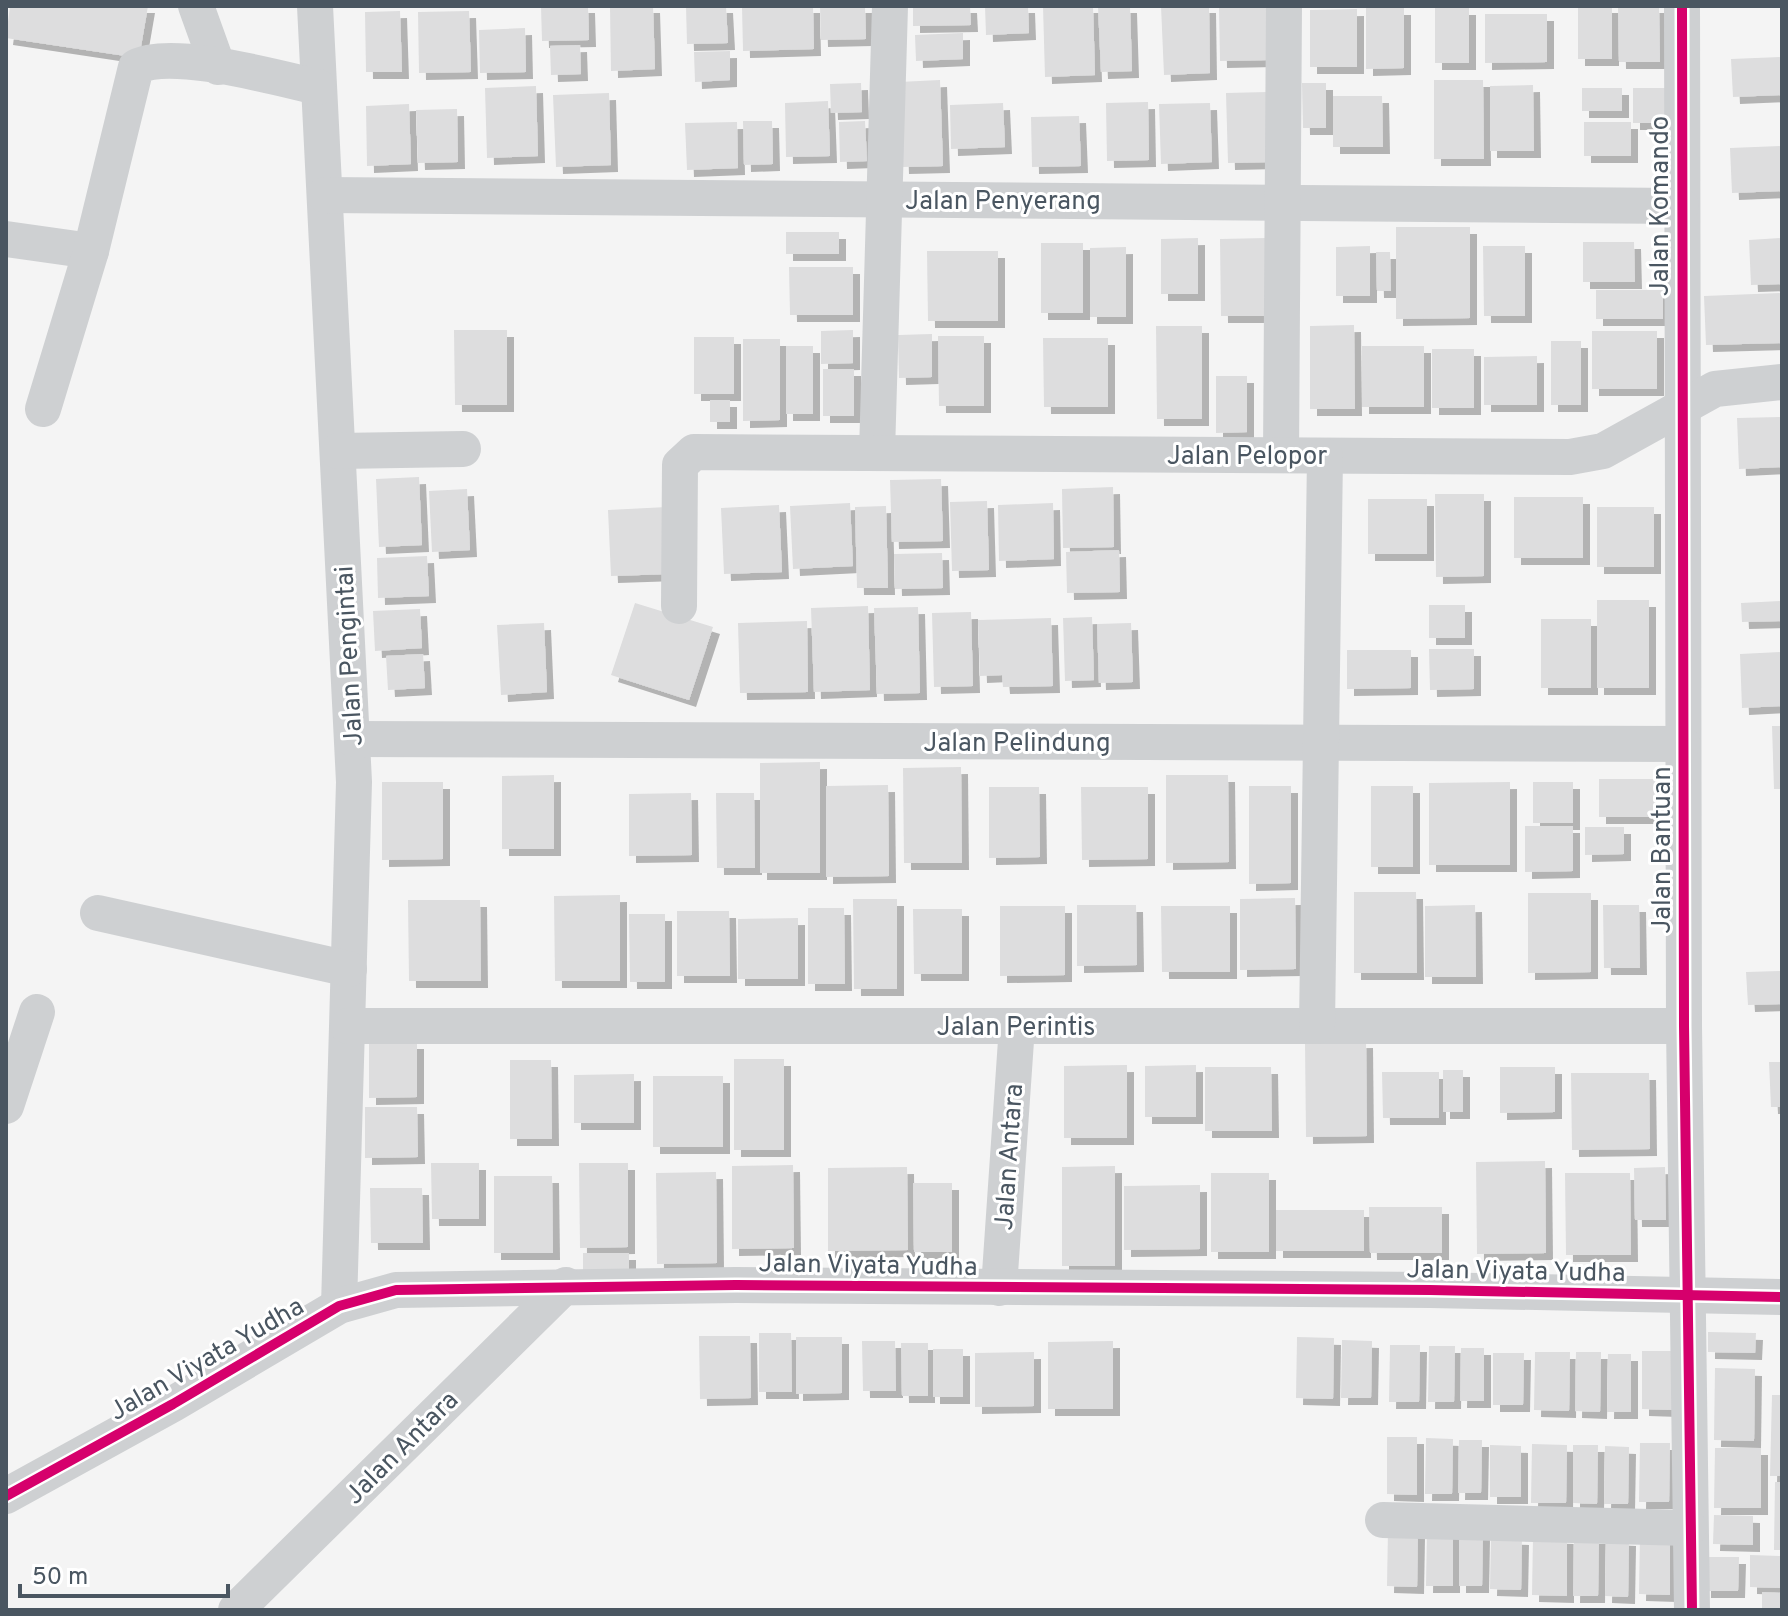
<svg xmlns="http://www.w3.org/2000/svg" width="1788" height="1616" font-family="Overpass,sans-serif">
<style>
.building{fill:#ddddde;filter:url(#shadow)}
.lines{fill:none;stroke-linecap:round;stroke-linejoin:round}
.minor{stroke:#ced0d2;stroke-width:36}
.cycleway-casing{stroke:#fff;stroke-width:15}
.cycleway{stroke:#d6006c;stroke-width:10}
.labels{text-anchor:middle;stroke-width:6;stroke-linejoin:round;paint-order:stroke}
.street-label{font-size:26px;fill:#4a5661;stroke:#fff}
</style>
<defs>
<filter id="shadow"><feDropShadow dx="7" dy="7" stdDeviation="0" flood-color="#0004"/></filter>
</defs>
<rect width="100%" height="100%" fill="#f4f4f4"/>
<!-- building -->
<g class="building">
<path d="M10 6H148L139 58 6 38Z"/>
<path d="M541 6H588L589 40 542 41Z"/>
<path d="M610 6H653L655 69 611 71Z"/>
<path d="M686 6H726L728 43 687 44Z"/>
<path d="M742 6H813L814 49 743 51Z"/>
<path d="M820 6H865L866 39 821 40Z"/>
<path d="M913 6H970L971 25 913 26Z"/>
<path d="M985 6H1028L1029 33 986 35Z"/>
<path d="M1043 6H1093L1095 75 1045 77Z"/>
<path d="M1098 6H1130L1132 71 1101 72Z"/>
<path d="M1161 6H1209L1210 73 1164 75Z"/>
<path d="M1219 6H1266L1268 60 1220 61Z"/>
<rect x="1578" y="6" width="34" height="53"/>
<path d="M1618 6H1659L1660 62H1619Z"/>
<path d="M1366 8H1404V68L1366 69Z"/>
<rect x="1435" y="8" width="34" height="55"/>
<path d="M1357 9V67H1310V10Z"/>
<path d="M400 11 402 72H366L365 12Z"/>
<path d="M469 11 471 72 419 73 418 12Z"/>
<path d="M1485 14H1547V62L1485 63Z"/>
<path d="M525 28 526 72 480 73 479 30Z"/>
<path d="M963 33V59L916 61 915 35Z"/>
<path d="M580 45 581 74 551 75 550 46Z"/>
<path d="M730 51V80L695 82 694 52Z"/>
<path d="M1782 57V95L1733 97 1731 59Z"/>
<path d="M940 80 943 166 902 167 899 82Z"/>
<path d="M1434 80H1483L1484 159H1434Z"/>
<path d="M861 83 862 112 831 113 830 84Z"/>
<path d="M1302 83H1326V128H1303Z"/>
<path d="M1533 85 1534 151H1490V86Z"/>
<path d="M536 86 538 156 487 158 485 88Z"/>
<rect x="1582" y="88" width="40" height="23"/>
<rect x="1633" y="88" width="36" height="35"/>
<path d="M1268 92 1270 162 1228 163 1226 93Z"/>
<path d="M609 93 611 165 556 167 553 95Z"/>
<path d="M1333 96H1382L1383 147H1333Z"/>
<path d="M828 101 830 156 786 157 785 103Z"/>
<path d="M1148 102 1149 160 1107 161 1106 103Z"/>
<path d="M1003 103 1005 147 951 149 950 105Z"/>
<path d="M1210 103 1212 162 1161 164 1159 104Z"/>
<path d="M409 104 411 164 367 166 366 106Z"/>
<path d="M457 109 458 162 418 163 416 110Z"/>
<path d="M1079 116 1081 166 1032 167 1031 117Z"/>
<path d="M743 121H772L773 164 744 165Z"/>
<path d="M865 121 867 161 840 162 839 122Z"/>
<path d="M737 122 738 168 687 170 685 123Z"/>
<rect x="1584" y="122" width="47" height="34"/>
<path d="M1782 146V191L1732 193 1730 148Z"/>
<path d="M1396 227H1470V318L1396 319Z"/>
<rect x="786" y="232" width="53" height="22"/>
<path d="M1198 238V294H1161V239Z"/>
<path d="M1267 238V316H1221L1220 239Z"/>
<path d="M1782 238V284L1751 285 1749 240Z"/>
<path d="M1583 242H1634L1635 282H1583Z"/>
<rect x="1041" y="243" width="42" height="70"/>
<path d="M1370 246V296H1336V247Z"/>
<path d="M1483 246H1525V316H1484Z"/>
<path d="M1126 247V317H1090V248Z"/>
<path d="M927 251H998V321H928Z"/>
<path d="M1376 252H1390L1391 291H1377Z"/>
<path d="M789 267H853V315H790Z"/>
<rect x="1596" y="290" width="67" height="29"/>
<path d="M1782 293V343L1706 345 1704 296Z"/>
<path d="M1354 325 1355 409H1310V326Z"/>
<path d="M1156 326H1202V419H1157Z"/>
<path d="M454 330H507V405H455Z"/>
<path d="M853 330V363L821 364V331Z"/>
<rect x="1592" y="331" width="65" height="58"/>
<path d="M932 334V377L899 378 898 335Z"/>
<path d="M938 336H984V406H939Z"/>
<rect x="694" y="337" width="40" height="57"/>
<path d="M1043 338H1108V407H1044Z"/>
<path d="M743 339H780V420L743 421Z"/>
<rect x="1551" y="341" width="30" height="64"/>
<rect x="786" y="346" width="27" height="68"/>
<rect x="1362" y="346" width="62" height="61"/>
<rect x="1432" y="349" width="42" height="59"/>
<path d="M1537 356V405H1484V357Z"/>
<rect x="823" y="369" width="31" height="47"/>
<path d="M1216 376H1247V432L1216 433Z"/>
<rect x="710" y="400" width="20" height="22"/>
<path d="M1782 417V467L1739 469 1737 418Z"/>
<path d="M419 477 422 545 379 547 376 479Z"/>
<path d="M941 479 943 541 892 542 890 480Z"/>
<path d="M1113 487 1114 547 1063 548 1062 489Z"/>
<path d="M467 489 470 550 432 552 429 491Z"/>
<path d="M1435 494H1484V576L1436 577Z"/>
<rect x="1514" y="497" width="69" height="61"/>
<rect x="1368" y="499" width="59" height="55"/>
<path d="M987 501 989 570 952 571 950 502Z"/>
<path d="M850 503 853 566 793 569 790 506Z"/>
<path d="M1053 503 1054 559 999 561 998 505Z"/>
<path d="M779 505 782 572 724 574 721 508Z"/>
<path d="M886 506 888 588H857L855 507Z"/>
<path d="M667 507 670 574 611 576 608 510Z"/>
<rect x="1597" y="507" width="57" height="60"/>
<path d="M1119 550 1120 592 1067 593 1066 552Z"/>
<path d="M942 553 943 588 895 589 894 554Z"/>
<path d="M427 556 429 596 378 598 377 558Z"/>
<rect x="1597" y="600" width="52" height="88"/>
<path d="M1782 601V621L1742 622 1741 603Z"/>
<path d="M635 603 713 627 689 700 611 675Z"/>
<rect x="1429" y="605" width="36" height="33"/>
<path d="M868 606 870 690 814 692 811 608Z"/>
<path d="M918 607 920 693 877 694 874 608Z"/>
<path d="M420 609 422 648 375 651 373 611Z"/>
<path d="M971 612 973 686 934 687 932 613Z"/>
<path d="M1092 617 1094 680 1065 681 1063 618Z"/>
<path d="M1051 618 1053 686 1003 687 1002 675 980 676 978 620Z"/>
<rect x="1541" y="619" width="50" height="69"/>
<path d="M807 621 808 692 740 693 738 623Z"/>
<path d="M544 623 547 692 501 695 497 625Z"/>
<path d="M1131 623 1133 682 1099 683 1097 624Z"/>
<path d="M1429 649H1474V689L1430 690Z"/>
<path d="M1347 650H1411V688L1347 689Z"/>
<path d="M1782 652V706L1742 708 1740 654Z"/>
<path d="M423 654 425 688 388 690 386 656Z"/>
<path d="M1772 726H1782V789H1774Z"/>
<path d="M820 762V873H760V763Z"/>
<path d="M961 767 962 863H904L903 768Z"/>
<path d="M554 775V849H502V776Z"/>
<path d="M1166 775H1228L1229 862 1166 863Z"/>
<rect x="1599" y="779" width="58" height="38"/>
<path d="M382 782H443V859L382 860Z"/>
<path d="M1510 782V865H1429V783Z"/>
<rect x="1533" y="782" width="40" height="41"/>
<path d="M888 785 889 876 826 877V786Z"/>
<path d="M1249 786H1291V883L1249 884Z"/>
<rect x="1371" y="786" width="42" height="81"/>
<path d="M989 787H1039L1040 857 989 858Z"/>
<path d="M1081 787H1148V859L1082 860Z"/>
<path d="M691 793 692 855 629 856V794Z"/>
<path d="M716 793H754L755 868H717Z"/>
<path d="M1525 826H1573V871L1525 872Z"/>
<path d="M1585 827H1624V854L1585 855Z"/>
<path d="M1354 892H1416L1417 973H1354Z"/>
<path d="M1528 893H1591V972L1528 973Z"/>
<path d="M620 895V981H555L554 896Z"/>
<path d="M1295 898 1296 969 1240 970V899Z"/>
<path d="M853 899H897V989H854Z"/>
<path d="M408 900H480L481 981H409Z"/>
<path d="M1077 905H1136L1137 965 1077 966Z"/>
<path d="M1475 905 1476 977H1425V906Z"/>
<path d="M1603 905H1639L1640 968H1604Z"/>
<path d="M1000 906H1065V975L1000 976Z"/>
<path d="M1161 906H1230V972H1162Z"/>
<path d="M808 908H844L845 984H808Z"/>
<path d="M913 909H962V974H914Z"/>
<path d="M677 911H729L730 976H677Z"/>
<path d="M629 914H665V982H630Z"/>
<path d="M798 918V979H738V919Z"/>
<path d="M1782 971V1004L1748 1005 1746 972Z"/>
<path d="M1366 1041 1367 1136 1306 1137 1305 1042Z"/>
<path d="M369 1042H417V1097L369 1098Z"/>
<rect x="734" y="1059" width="50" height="91"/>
<path d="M510 1060H551L552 1139H510Z"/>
<path d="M1769 1062H1782V1107H1771Z"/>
<path d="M1127 1065V1138H1064V1066Z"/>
<path d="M1196 1065V1117H1145V1066Z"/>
<path d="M1205 1067H1271L1272 1131H1205Z"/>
<path d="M1500 1067H1555V1112L1500 1113Z"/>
<rect x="1443" y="1070" width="20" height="42"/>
<path d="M1382 1072H1439V1118H1383Z"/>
<path d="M1571 1073H1649L1650 1149 1572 1150Z"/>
<path d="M634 1074V1123H574V1075Z"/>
<rect x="653" y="1076" width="70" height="71"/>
<path d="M365 1107H417L418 1157 365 1158Z"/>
<path d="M1545 1161 1546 1253 1477 1254 1476 1162Z"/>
<path d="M431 1163H479V1219H432Z"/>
<path d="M579 1163H628V1247L580 1248Z"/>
<path d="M793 1165 794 1248 732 1249V1166Z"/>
<path d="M1115 1166V1266H1062V1167Z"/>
<path d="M907 1167 908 1250 828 1251V1168Z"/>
<path d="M1665 1167 1666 1220H1635L1634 1168Z"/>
<path d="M716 1172 717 1263 657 1264 656 1173Z"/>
<rect x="1211" y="1173" width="58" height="79"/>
<path d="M1565 1173H1630L1631 1255H1566Z"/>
<path d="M494 1176H552L553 1253H494Z"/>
<path d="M913 1183H952V1252H914Z"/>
<path d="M1200 1185V1249L1124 1250V1186Z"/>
<path d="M370 1188H422L423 1243H371Z"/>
<path d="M1369 1207H1442V1253H1370Z"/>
<rect x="1276" y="1210" width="88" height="41"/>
<rect x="583" y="1253" width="46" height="26"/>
<path d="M1708 1332 1756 1333 1755 1353 1708 1352Z"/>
<path d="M759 1333H791L792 1392H759Z"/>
<path d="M699 1336H750L751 1398 700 1399Z"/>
<path d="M796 1337H842V1393L796 1394Z"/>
<path d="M1297 1337 1334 1338 1333 1399 1296 1398Z"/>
<path d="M1342 1340 1372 1341 1371 1398H1341Z"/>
<path d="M862 1341H895L896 1391H863Z"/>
<path d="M1113 1341V1409H1048V1342Z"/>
<path d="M901 1343H928V1396H902Z"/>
<path d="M1390 1345H1420L1419 1402H1389Z"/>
<path d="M1429 1346H1455L1454 1402H1428Z"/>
<path d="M1461 1348H1484V1401H1460Z"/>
<rect x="933" y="1349" width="30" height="48"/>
<path d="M1642 1351H1673L1672 1410 1642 1409Z"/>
<path d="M1034 1352V1406L975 1407V1353Z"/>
<path d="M1535 1352H1570L1569 1411 1534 1410Z"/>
<path d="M1576 1352H1601L1600 1412 1575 1411Z"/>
<path d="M1493 1353H1524L1523 1405H1493Z"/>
<path d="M1608 1354H1631V1412H1607Z"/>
<path d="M1715 1368 1755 1369 1754 1441 1714 1440Z"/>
<path d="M1772 1395H1782V1476H1770Z"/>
<path d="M1387 1437H1417V1495L1387 1494Z"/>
<path d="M1426 1438 1453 1439 1452 1494H1425Z"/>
<path d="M1459 1440H1482L1481 1493H1458Z"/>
<path d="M1640 1443H1670L1669 1502H1639Z"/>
<path d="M1532 1444 1567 1445 1566 1503H1531Z"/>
<path d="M1490 1445 1521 1446V1497H1490Z"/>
<path d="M1573 1445H1598L1597 1504 1573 1503Z"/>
<path d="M1605 1446 1629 1447 1628 1504H1604Z"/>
<path d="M1715 1448H1761V1508H1714Z"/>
<path d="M1775 1482H1782V1550H1774Z"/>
<path d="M1714 1515 1753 1516V1545L1713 1544Z"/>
<path d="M1388 1529 1418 1530 1417 1587 1387 1586Z"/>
<path d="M1427 1530H1453V1586H1426Z"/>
<path d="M1459 1532H1483L1482 1586H1459Z"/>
<path d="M1640 1535H1670V1595L1639 1594Z"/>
<path d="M1533 1536 1567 1537V1596L1532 1595Z"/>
<path d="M1491 1537 1522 1538 1521 1590 1490 1589Z"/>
<path d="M1574 1537H1599L1598 1596H1573Z"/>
<path d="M1606 1538 1629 1539 1628 1597 1605 1596Z"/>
<path d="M1750 1555 1782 1556V1588L1750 1587Z"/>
<path d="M1704 1557H1739L1738 1591H1704Z"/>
<path d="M1762 1592 1782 1593V1610H1762Z"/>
</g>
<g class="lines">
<!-- minor -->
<g class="minor">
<path d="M196 6 218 67"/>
<path d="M315 6 354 782 339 1306"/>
<path d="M1682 6 1684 1026 1692 1610"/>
<path d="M325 195 1681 206"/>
<path d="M6 239 91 251"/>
<path d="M43 409 91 251 136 67C171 48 277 78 318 87"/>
<path d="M338 451 463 449"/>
<path d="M877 453 890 6"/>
<path d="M1281 455 1284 6"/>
<path d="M679 606 680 465 694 452 1570 457 1603 451 1715 389 1782 382"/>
<path d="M353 739 1682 744"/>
<path d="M98 913 349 969"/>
<path d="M348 1026H1684"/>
<path d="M1317 1026 1325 456"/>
<path d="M6 1106 37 1012"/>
<path d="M999 1288 1017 1026"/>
<path d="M6 1496 173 1404 339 1306 396 1290 736 1285 1430 1290 1782 1297"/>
<path d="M1383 1520 1689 1528"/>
<path d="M236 1610 566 1285"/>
</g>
<defs>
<g id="cycleway">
<path d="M1682 6 1684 1026 1692 1610"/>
<path d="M6 1496 173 1404 339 1306 396 1290 736 1285 1430 1290 1782 1297"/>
</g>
</defs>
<!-- cycleway casing -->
<use href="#cycleway" class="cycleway-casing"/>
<!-- cycleway -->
<use href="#cycleway" class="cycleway"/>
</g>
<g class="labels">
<!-- street labels -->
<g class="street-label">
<text x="1003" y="209">Jalan Penyerang</text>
<text transform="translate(1659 206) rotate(-90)" y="9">Jalan Komando</text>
<text x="1247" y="464">Jalan Pelopor</text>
<text transform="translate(348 656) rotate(-93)" y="9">Jalan Pengintai</text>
<text x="1017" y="751">Jalan Pelindung</text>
<text transform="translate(1661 850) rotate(-90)" y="9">Jalan Bantuan</text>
<text x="1016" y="1035">Jalan Perintis</text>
<text transform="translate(1008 1157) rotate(-86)" y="9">Jalan Antara</text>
<text transform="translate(868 1264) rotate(1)" y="9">Jalan Viyata Yudha</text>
<text transform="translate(1516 1270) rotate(1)" y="9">Jalan Viyata Yudha</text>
<text transform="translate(206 1358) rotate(-30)" y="9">Jalan Viyata Yudha</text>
<text transform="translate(401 1447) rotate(-45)" y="9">Jalan Antara</text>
</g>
</g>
<!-- border -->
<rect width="1788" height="1616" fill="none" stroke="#4a5661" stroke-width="16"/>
<!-- scale -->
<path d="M20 1584v12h208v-12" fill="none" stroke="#4a5661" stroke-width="4"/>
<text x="32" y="1584" font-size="24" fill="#4a5661" stroke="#ffffff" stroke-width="6" paint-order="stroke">50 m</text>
</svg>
